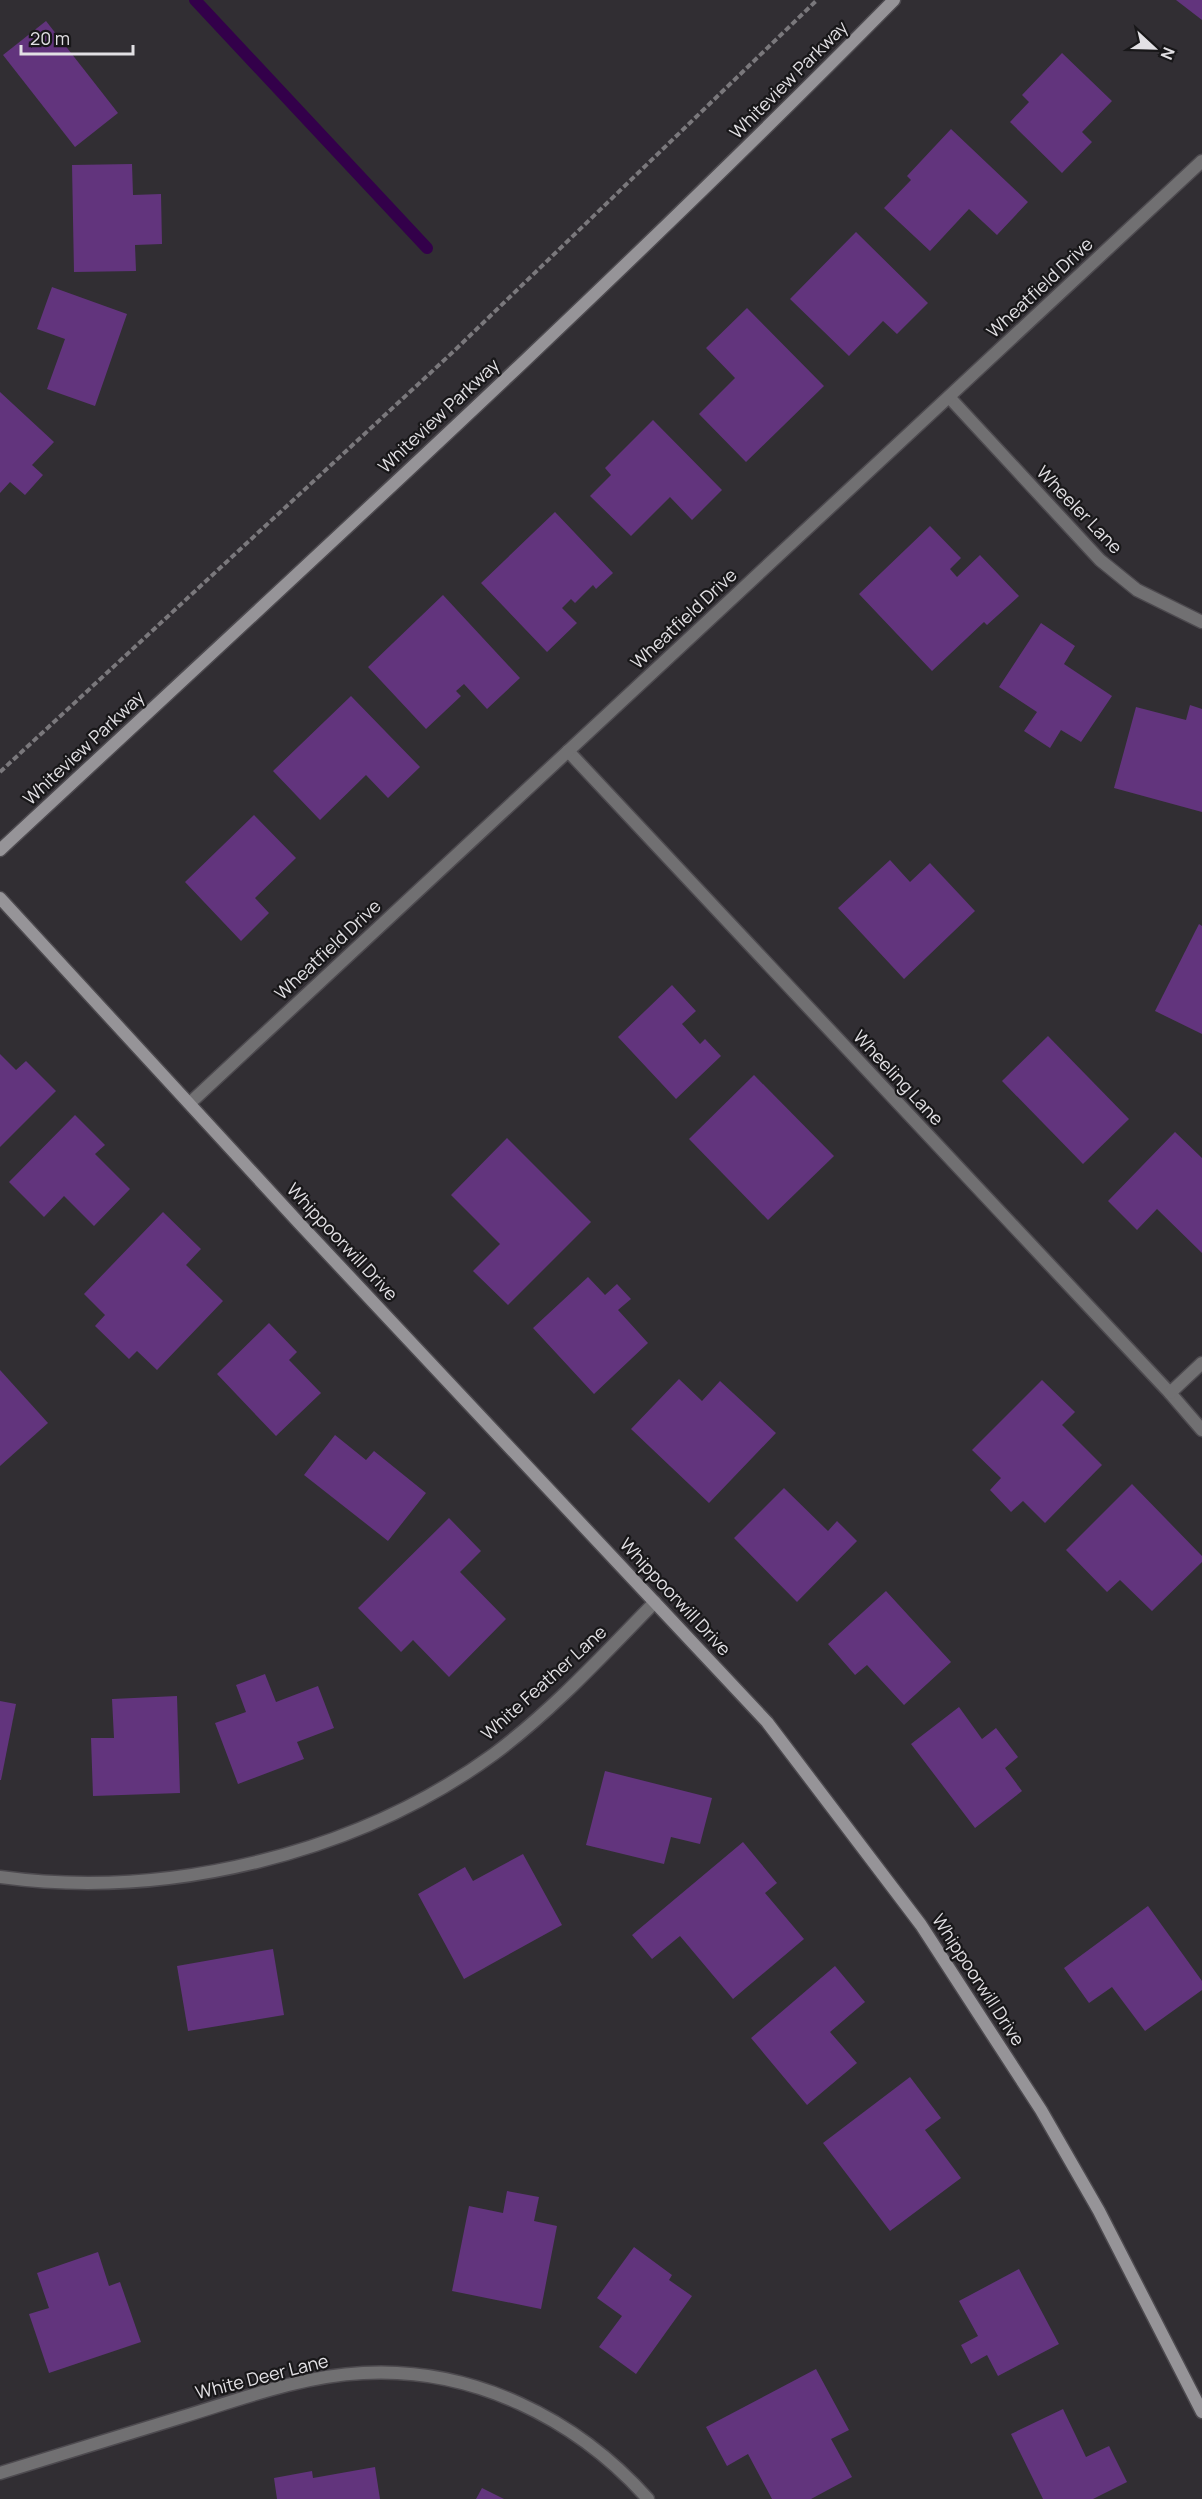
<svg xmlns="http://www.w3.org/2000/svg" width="1202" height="2499" font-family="Manrope,sans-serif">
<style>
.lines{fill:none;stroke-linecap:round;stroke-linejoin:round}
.stream{stroke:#33004a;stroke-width:12}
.building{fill:#62347d}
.street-casing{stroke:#4d4a4f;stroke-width:15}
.secondary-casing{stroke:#4d4a4f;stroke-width:15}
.path{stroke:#7a787c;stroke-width:4;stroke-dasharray:6 3;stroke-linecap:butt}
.street{stroke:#717072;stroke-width:12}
.secondary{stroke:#969498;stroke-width:12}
.labels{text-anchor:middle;stroke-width:4.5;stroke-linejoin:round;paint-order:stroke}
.street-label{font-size:18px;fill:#e2e0e4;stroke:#181719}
</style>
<rect width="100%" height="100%" fill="#312e33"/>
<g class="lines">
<!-- stream -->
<path class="stream" d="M195 0 427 248"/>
</g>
<!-- building -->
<g class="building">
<path d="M1176 0H1202V20Z"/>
<path d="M46 21 118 113 75 147 3 55Z"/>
<path d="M1062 53 1112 101 1082 132 1092 142 1062 173 1010 122 1029 102 1022 95Z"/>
<path d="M951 129 1028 202 997 235 969 209 930 251 884 208 911 180 907 176Z"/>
<path d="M132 164 133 195 161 194 162 244 135 245 136 271 74 272 72 165Z"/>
<path d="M856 232 928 303 897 334 883 321 849 356 790 299Z"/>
<path d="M52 287 127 314 95 406 47 389 65 339 37 329Z"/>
<path d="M747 308 824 386 746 462 699 414 735 378 706 348Z"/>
<path d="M0 392 54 442 32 465 43 475 25 495 10 482 0 493Z"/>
<path d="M653 420 722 490 692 520 670 497 631 536 590 496 611 475 605 468Z"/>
<path d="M555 512 613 573 596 589 593 585 575 603 571 599 562 608 577 623 547 652 481 583Z"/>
<path d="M930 526 961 558 950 569 957 577 980 555 1019 596 987 625 984 622 932 671 859 594Z"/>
<path d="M443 595 520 678 487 709 464 684 456 691 461 696 426 729 368 667Z"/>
<path d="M1041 623 1075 646 1064 664 1112 696 1081 742 1061 730 1050 748 1024 731 1037 712 999 687Z"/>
<path d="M351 696 420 767 388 798 366 775 320 820 273 771Z"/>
<path d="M1190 705 1202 709V812L1114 788 1136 707 1186 720Z"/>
<path d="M254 815 296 858 255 898 269 913 241 941 185 882Z"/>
<path d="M890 860 910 882 930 863 975 911 904 979 838 908Z"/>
<path d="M1199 924 1202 926V1034L1155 1011Z"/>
<path d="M672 985 696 1011 682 1024 700 1044 705 1039 721 1056 676 1099 618 1037Z"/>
<path d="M1048 1036 1129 1119 1083 1164 1002 1081Z"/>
<path d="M0 1054 16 1070 26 1061 56 1091 0 1147Z"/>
<path d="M754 1075 834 1156 768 1220 689 1139Z"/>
<path d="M75 1115 105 1145 95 1154 130 1189 94 1226 64 1196 44 1217 9 1182Z"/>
<path d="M1175 1132 1202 1158V1253L1157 1209 1137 1230 1108 1201Z"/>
<path d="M507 1138 591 1222 508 1305 473 1271 500 1244 451 1195Z"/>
<path d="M163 1212 201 1249 186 1265 223 1301 157 1370 137 1351 129 1359 95 1326 105 1315 84 1294Z"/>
<path d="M588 1277 605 1295 617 1284 631 1299 618 1310 648 1343 594 1394 533 1328Z"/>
<path d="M269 1323 297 1352 289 1360 321 1393 276 1436 217 1374Z"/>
<path d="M0 1370 48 1423 0 1466Z"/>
<path d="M679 1379 702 1401 720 1381 776 1433 709 1503 631 1429Z"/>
<path d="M1042 1380 1075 1412 1062 1425 1102 1465 1045 1523 1023 1501 1011 1512 990 1490 1001 1478 972 1450Z"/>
<path d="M335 1435 366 1460 374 1451 426 1493 388 1541 304 1475Z"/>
<path d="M1132 1484 1202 1556V1562L1152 1611 1120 1580 1107 1592 1066 1550Z"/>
<path d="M784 1488 828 1531 837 1521 857 1541 797 1602 734 1538Z"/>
<path d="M449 1518 481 1551 460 1572 506 1619 449 1677 413 1640 401 1652 358 1608Z"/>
<path d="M886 1591 951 1662 904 1705 867 1665 855 1675 828 1644Z"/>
<path d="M265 1674 276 1702 318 1686 334 1728 297 1742 304 1759 238 1784 215 1723 246 1712 236 1685Z"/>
<path d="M177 1696 180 1793 93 1796 91 1738H114L112 1699Z"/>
<path d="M0 1701 16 1704 1 1780H0Z"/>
<path d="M959 1707 982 1739 996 1728 1018 1757 1005 1768 1022 1791 975 1828 911 1744Z"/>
<path d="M605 1771 712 1798 700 1844 671 1837 664 1864 586 1845Z"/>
<path d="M743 1842 777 1883 765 1893 804 1939 733 1999 680 1936 652 1959 632 1935Z"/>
<path d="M523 1854 562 1925 464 1979 418 1894 465 1867 473 1881Z"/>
<path d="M1148 1906 1202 1981V1990L1145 2031 1112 1987 1089 2003 1064 1968Z"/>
<path d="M273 1949 284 2015 188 2031 177 1966Z"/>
<path d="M835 1966 865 2002 830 2032 857 2063 807 2105 751 2038Z"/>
<path d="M910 2077 941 2118 925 2130 961 2178 890 2231 823 2143Z"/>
<path d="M507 2191 539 2197 534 2221 557 2226 541 2309 452 2291 469 2206 503 2213Z"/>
<path d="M634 2247 672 2275 669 2280 692 2296 636 2374 599 2347 622 2316 597 2298Z"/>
<path d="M98 2252 109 2286 120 2282 141 2342 49 2373 29 2314 49 2308 37 2273Z"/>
<path d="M1019 2269 1059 2344 998 2376 987 2355 971 2364 961 2345 978 2336 959 2301Z"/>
<path d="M816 2369 849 2430 831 2439 852 2477 811 2499H772L748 2454 727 2466 706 2427Z"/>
<path d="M1063 2409 1086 2457 1109 2446 1127 2482 1093 2499H1043L1011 2434Z"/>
<path d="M375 2467 380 2499H277L274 2478 312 2471 313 2478Z"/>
<path d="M482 2488 504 2499H476Z"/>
</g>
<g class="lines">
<defs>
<g id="street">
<path d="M949 397 1100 560 1137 590 1202 622"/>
<path d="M568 751 1170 1393 1202 1430"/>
<path d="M190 1103 1202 161"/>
<path d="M1170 1393 1202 1363"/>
<path d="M0 1877C167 1900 357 1854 494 1754 553 1710 604 1654 655 1602"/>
<path d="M0 2473C61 2454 122 2435 182 2417 241 2399 301 2376 363 2373 472 2367 576 2418 648 2499"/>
</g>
<g id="secondary">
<path d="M0 850C301 570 605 293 894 0"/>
<path d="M0 898 299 1223 767 1722 921 1925 1041 2110 1099 2211 1202 2412"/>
</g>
</defs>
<!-- street casing -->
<use href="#street" class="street-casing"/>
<!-- secondary casing -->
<use href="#secondary" class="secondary-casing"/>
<!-- path -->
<path class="path" d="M0 772 454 351 817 0"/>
<!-- street -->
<use href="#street" class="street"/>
<!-- secondary -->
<use href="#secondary" class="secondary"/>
</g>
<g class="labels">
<!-- street labels -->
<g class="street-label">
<text transform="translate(789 80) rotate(-45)" y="6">Whiteview Parkway</text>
<text transform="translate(1040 288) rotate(-43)" y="6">Wheatfield Drive</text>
<text transform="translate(439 416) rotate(-43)" y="6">Whiteview Parkway</text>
<text transform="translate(1079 510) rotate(46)" y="6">Wheeler Lane</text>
<text transform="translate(684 619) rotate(-43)" y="6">Wheatfield Drive</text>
<text transform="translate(84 748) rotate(-43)" y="6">Whiteview Parkway</text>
<text transform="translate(328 950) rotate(-43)" y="6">Wheatfield Drive</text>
<text transform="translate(898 1078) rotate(47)" y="6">Wheeling Lane</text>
<text transform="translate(342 1242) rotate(47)" y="6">Whippoorwill Drive</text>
<text transform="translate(675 1597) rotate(47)" y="6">Whippoorwill Drive</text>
<text transform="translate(544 1683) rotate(-42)" y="6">White Feather Lane</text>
<text transform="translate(978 1980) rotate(57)" y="6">Whippoorwill Drive</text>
<text transform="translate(262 2377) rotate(-14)" y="6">White Deer Lane</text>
</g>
</g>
<!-- north arrow -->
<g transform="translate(1154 48) rotate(112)" stroke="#181719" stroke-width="4.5" paint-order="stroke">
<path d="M0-4.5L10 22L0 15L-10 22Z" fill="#e2e0e4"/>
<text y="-9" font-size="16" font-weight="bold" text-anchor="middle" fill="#e2e0e4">N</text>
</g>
<!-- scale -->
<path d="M21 45v9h112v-9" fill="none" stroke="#e2e0e4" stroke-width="3"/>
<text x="30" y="45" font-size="18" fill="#e2e0e4" stroke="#181719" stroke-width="4.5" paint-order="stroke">20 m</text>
</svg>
